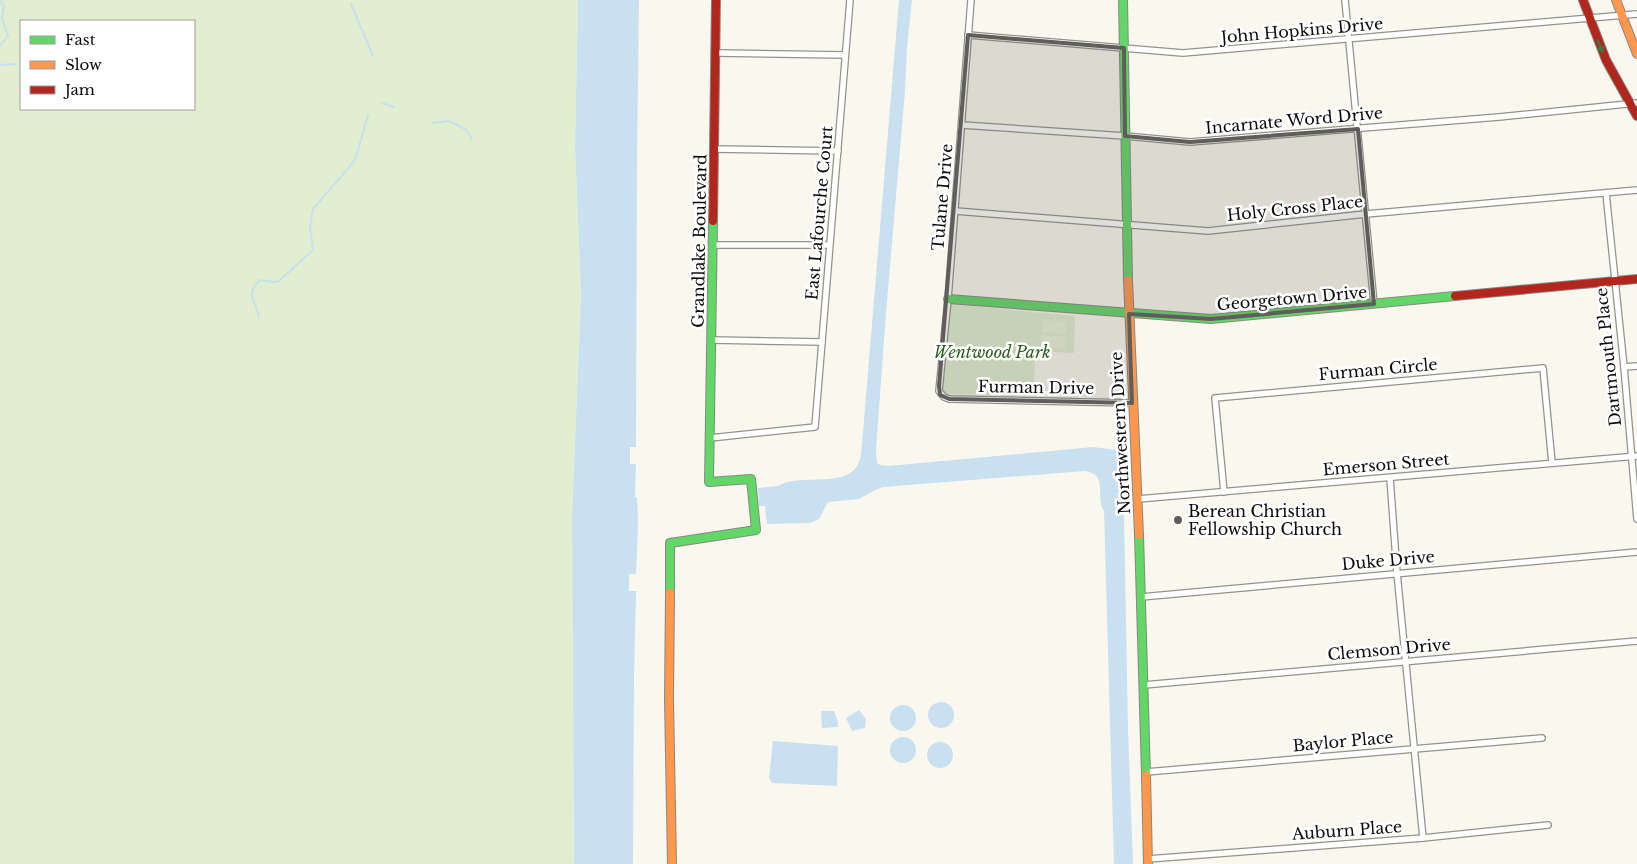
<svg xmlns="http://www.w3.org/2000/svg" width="1637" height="864" font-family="'Libre Baskerville',serif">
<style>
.green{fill:#e1eecf;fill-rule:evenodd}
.pitch{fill:#ebf2d9}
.water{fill:#c8e0f0}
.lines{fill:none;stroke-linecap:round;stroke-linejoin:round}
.stream{stroke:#c8e0f0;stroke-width:2}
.street-casing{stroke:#93928d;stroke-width:8}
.fast-casing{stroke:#898884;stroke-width:10}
.slow-casing{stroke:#898884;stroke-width:10}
.jam-casing{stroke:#898884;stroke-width:10}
.street{stroke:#fefefc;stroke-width:5.5}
.fast{stroke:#63d668;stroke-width:8}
.slow{stroke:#ff974d;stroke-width:8}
.jam{stroke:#b3261e;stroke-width:8}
.oneway{fill:#3b7b3e}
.marked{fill:#5f5e5a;fill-opacity:0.2;stroke:#5f5e5a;stroke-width:4;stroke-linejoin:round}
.poi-dot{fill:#5f5e5a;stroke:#fff;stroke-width:2}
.labels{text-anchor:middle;stroke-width:5;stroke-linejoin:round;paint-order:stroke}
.street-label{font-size:16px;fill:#0b0b0b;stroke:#fff}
.park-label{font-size:16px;font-style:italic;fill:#2a5d20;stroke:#fff}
.poi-label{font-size:16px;fill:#0b0b0b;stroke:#fff;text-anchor:start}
</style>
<rect width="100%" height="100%" fill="#faf8ee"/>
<!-- green -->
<g class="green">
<path d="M0 0H578L575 146 581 295 572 516 574 864H0ZM21 21H194V109H21Z"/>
<path d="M949 304 1075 316 1074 353 1035 351 1034 396 945 394 943 389Z"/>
</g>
<!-- pitch -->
<g class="pitch">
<path d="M1043 320 1067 322 1066 334 1042 332Z"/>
<path d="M1041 335 1066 337 1065 349 1041 347Z"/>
</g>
<!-- water -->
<g class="water">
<path d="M578 0H639L637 160 636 447H630V464H636L635 497 637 498C639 522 637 548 636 574H629V591H636L634 677 633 864H574L572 516 581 295 575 146Z"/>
<path d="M899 0H912L907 47 905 91 886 313 876 450 877 463 880 465 888 466 1093 447 1118 450 1124 515 1128 729 1133 864H1114L1104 511C1094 497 1110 475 1085 471L883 487 875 490 859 499 828 502 819 519 810 523 767 524 765 506H759L758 488 778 486C796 474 838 486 854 470 858 466 859 461 861 456Z"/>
<circle cx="941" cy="715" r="13"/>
<circle cx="903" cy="718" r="13"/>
<path d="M859 710 866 719 865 728 852 731 846 718Z"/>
<path d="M821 711H834L838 722V727L822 728Z"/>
<circle cx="903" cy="750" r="13"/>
<path d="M773 741 838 746 837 786 772 783 769 778Z"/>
<circle cx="940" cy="755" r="13"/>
</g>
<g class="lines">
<!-- stream -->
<g class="stream">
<path d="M0 1 4 6 2 18 8 36 0 46"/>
<path d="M351 4 373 56"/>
<path d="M0 65 15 64"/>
<path d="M382 103 394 107"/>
<path d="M432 123 449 121C458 127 469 127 471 139"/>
<path d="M259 318C257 300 243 297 260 280L274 282 279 281 313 250 310 227 313 209 352 164 356 157 368 115"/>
</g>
<defs>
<g id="street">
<path d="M971 0 948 299 939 391 944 397 949 399 1132 403"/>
<path d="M1345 0 1374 304"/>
<path d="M968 35 1183 53 1637 14"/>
<path d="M716 53 845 55"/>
<path d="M962 125 1125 136 1190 142 1499 117 1637 103"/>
<path d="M714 149 838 151"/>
<path d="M1606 193 1624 367 1637 519"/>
<path d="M955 211 1208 231 1366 214 1637 190"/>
<path d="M713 245H829"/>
<path d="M712 340 822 342"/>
<path d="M1624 367 1637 366"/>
<path d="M710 438 815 427 850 0"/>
<path d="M1390 478 1397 573 1423 838"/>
<path d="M1224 492 1215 398 1543 368 1552 463"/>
<path d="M1138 499 1637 456"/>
<path d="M1141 597 1637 552"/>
<path d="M1144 685 1637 641"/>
<path d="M1146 772 1542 738"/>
<path d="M1148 859 1423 838 1548 825"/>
</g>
<g id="fast">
<path d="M1123 0 1128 280"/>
<path d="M948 299 1211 319 1455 296"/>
<path d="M1139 535 1146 775"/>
<path d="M670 593V543L756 530 751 479 709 482 713 221"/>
</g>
<g id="slow">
<path d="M1616 0 1637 54"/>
<path d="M1128 280 1139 535"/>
<path d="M670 593 669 699 672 864"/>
<path d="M1146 775 1148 864"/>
</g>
<g id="jam">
<path d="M1583 0 1606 60 1637 116"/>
<path d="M713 221 716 0"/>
<path d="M1455 296 1637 279"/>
</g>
</defs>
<!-- street casing -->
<use href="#street" class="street-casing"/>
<!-- fast casing -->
<use href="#fast" class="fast-casing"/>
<!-- slow casing -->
<use href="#slow" class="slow-casing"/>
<!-- jam casing -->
<use href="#jam" class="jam-casing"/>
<!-- street -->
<use href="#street" class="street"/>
<!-- fast -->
<use href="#fast" class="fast"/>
<!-- slow -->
<use href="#slow" class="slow"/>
<!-- jam -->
<use href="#jam" class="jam"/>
</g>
<!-- one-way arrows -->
<defs><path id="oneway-solid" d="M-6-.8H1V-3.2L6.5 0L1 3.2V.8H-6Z" transform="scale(1.25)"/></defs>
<use class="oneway" href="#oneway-solid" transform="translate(1600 46) rotate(68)"/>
<!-- marked area -->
<path class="marked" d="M968 35 1124 48 1125 136 1190 142 1358 129 1374 304 1211 319 1129 314 1132 403 949 399 940 395 939 386Z"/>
<!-- markers -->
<circle class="poi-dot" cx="1178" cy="520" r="5"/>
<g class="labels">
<!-- street labels -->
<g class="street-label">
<text transform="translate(1302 30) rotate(-5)" y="6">John Hopkins Drive</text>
<text transform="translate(1294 120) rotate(-5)" y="6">Incarnate Word Drive</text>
<text transform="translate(942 197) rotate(-85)" y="6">Tulane Drive</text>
<text transform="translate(1295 208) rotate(-6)" y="6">Holy Cross Place</text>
<text transform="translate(819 213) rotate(-85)" y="6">East Lafourche Court</text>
<text transform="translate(699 241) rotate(-89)" y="6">Grandlake Boulevard</text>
<text transform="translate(1292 298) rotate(-5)" y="6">Georgetown Drive</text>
<text transform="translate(1608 357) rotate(-96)" y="6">Dartmouth Place</text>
<text transform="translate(1378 369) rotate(-5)" y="6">Furman Circle</text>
<text transform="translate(1036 387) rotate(1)" y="6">Furman Drive</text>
<text transform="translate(1120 433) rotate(-93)" y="6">Northwestern Drive</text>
<text transform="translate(1386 464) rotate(-5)" y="6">Emerson Street</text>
<text transform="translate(1388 560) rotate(-5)" y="6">Duke Drive</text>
<text transform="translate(1389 649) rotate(-5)" y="6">Clemson Drive</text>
<text transform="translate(1343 741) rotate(-5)" y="6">Baylor Place</text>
<text transform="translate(1347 830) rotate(-4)" y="6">Auburn Place</text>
</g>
<!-- park labels -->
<g class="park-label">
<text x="992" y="358">Wentwood Park</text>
</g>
<!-- poi labels -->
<g class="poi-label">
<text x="1188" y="517">Berean Christian<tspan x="1188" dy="18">Fellowship Church</tspan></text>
</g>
</g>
<!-- legend -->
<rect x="20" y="20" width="175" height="90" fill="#ffffff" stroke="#9d9d9d"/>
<rect x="30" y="36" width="25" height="8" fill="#63d668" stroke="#9d9d9d"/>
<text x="65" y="45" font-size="15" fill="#0b0b0b">Fast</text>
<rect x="30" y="61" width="25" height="8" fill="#ff974d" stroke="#9d9d9d"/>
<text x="65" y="70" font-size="15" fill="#0b0b0b">Slow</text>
<rect x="30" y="86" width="25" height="8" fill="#b3261e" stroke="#9d9d9d"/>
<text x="65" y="95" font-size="15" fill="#0b0b0b">Jam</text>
</svg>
